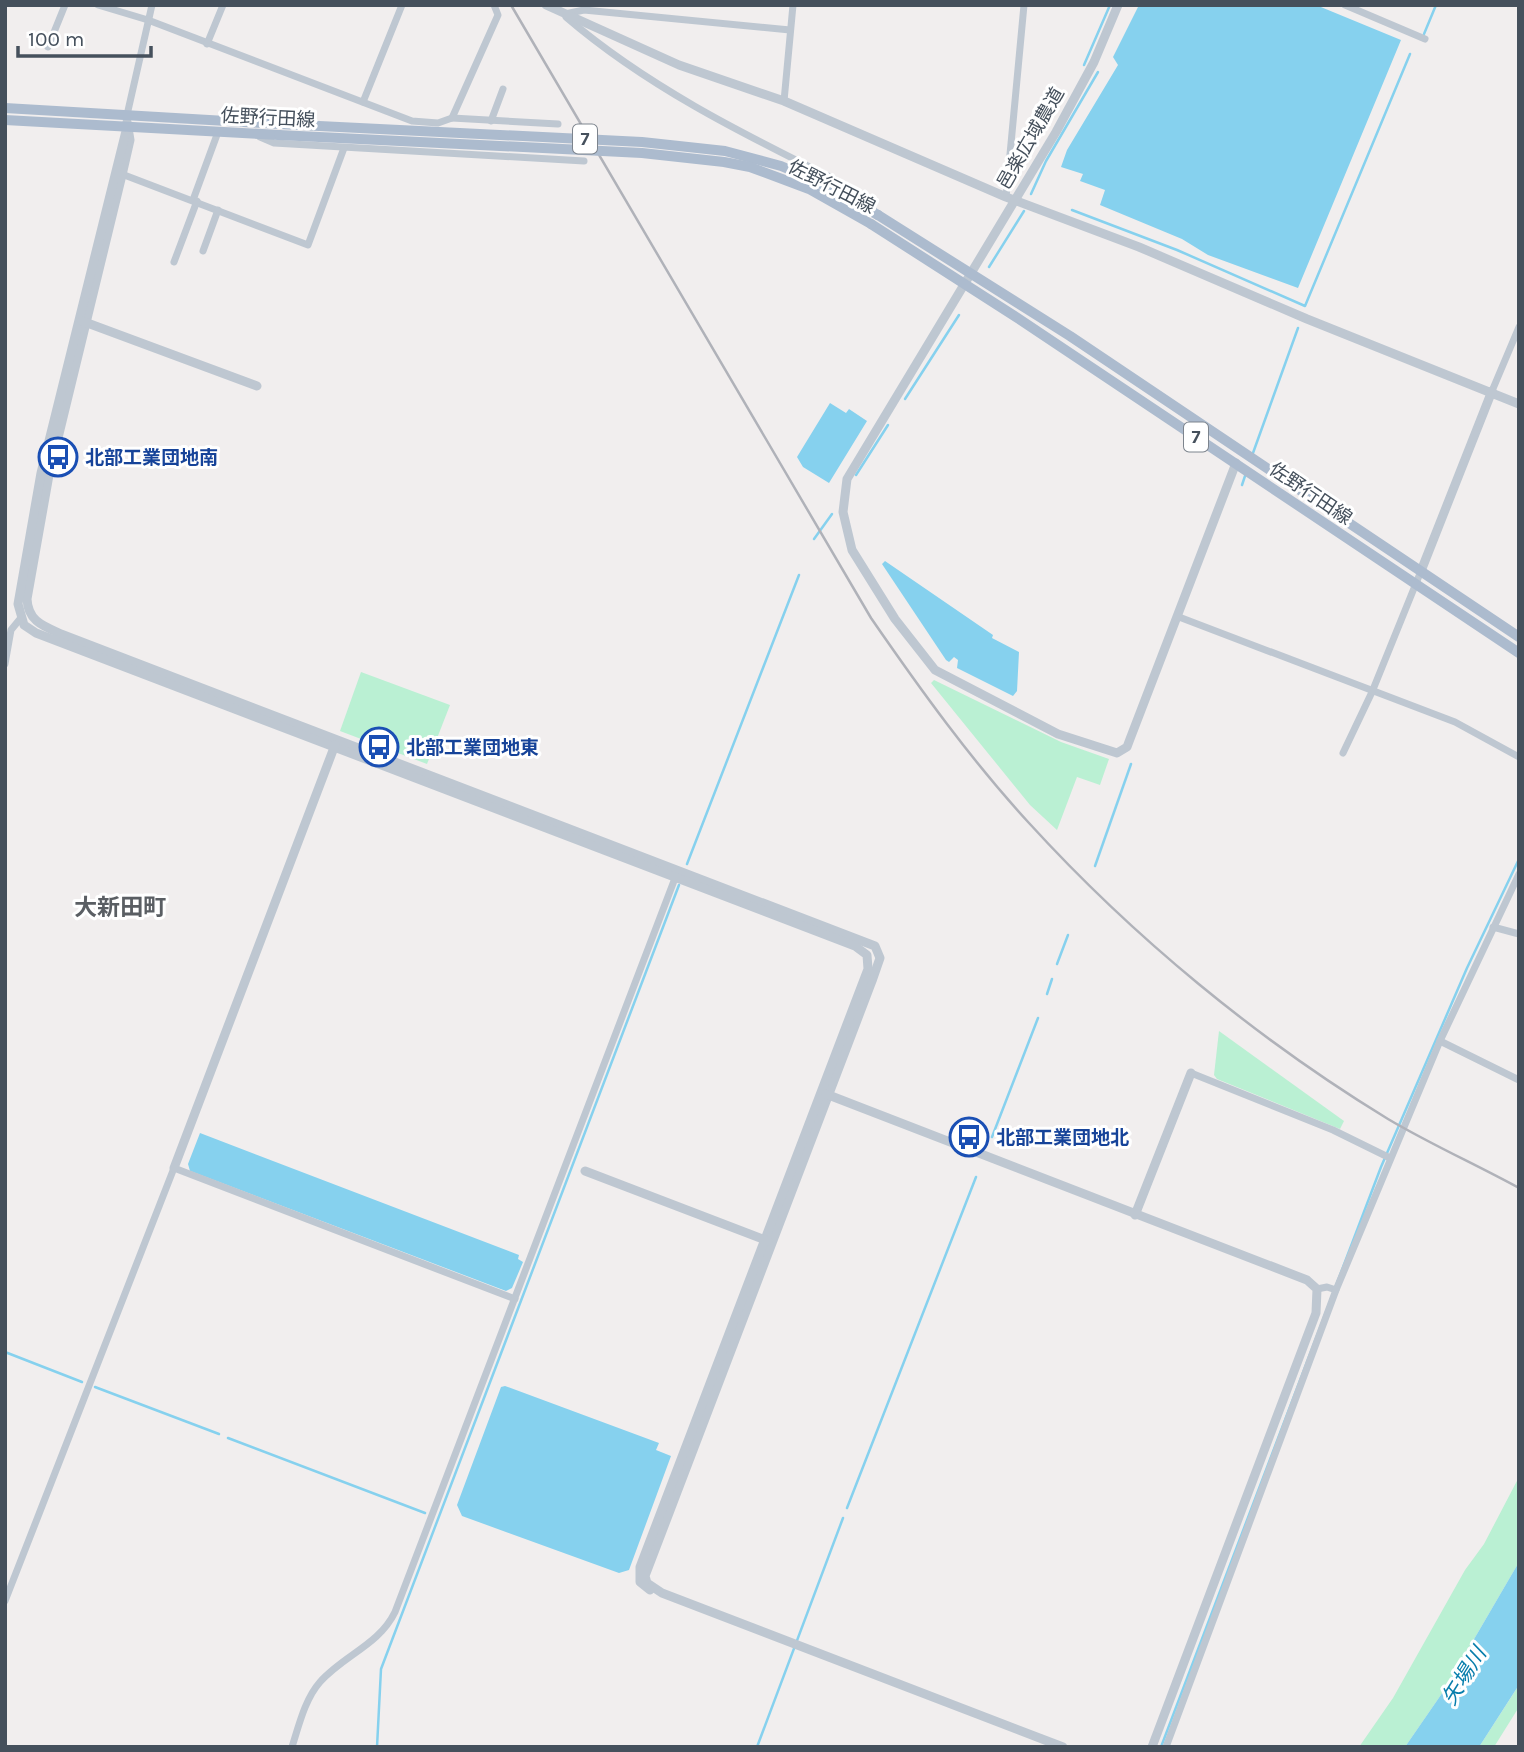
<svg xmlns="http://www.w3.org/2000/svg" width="1524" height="1752" font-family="Karla,'Noto Sans JP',sans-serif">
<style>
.green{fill:#baf0d3}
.water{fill:#86d1ee}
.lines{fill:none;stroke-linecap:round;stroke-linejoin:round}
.stream{stroke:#86d1ee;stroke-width:2.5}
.minor{stroke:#bec7d1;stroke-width:7}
.tertiary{stroke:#bec7d1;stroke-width:9}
.primary{stroke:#acbbce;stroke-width:10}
.rail{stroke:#b0b2b9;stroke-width:2.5}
.primary-bridge{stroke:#acbbce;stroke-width:10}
.labels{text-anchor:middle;stroke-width:6;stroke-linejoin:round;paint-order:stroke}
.shield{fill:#fff;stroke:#7d848d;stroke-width:2}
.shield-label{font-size:18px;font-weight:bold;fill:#45505c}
.street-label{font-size:19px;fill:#45505c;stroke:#fff}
.transit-label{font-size:19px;font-weight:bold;fill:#164399;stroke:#fff;text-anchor:start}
.water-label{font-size:21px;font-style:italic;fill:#087eac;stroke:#fff}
.quarter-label{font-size:23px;font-weight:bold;fill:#5a5e63;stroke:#fff}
</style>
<rect width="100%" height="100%" fill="#f1eeee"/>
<!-- green -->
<g class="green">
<path d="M361 672 450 705 427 764 340 731Z"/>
<path d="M934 680 1061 742 1109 759 1100 785 1077 777 1057 830 1030 805 931 683Z"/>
<path d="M1219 1031 1344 1121 1340 1129 1217 1079 1214 1075Z"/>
<path d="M1519 1477V1562L1445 1689 1405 1747H1359L1393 1698 1465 1570 1484 1544Z"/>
<path d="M1519 1685V1707L1494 1747H1479Z"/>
</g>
<!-- water -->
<g class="water">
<path d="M1139 5H1316L1401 40 1298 288 1208 255 1182 239 1100 205 1105 190 1080 181 1083 174 1061 167 1067 150 1118 65 1113 57Z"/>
<path d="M830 403 846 413 849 409 867 421 829 483 803 467 797 457Z"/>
<path d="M885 561 993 635 992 638 1019 652 1017 691 1013 696 957 668 958 660 954 657 949 662 946 660 882 564Z"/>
<path d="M200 1133 519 1255 518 1259 523 1262 512 1288 506 1291 190 1171 188 1164Z"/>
<path d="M505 1386 659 1443 656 1450 671 1456 629 1570 619 1573 462 1516 457 1505 501 1387Z"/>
<path d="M1519 1562V1685L1515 1691 1479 1747H1405L1445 1689Z"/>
</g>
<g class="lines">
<!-- stream -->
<g class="stream">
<path d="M1424 34 1436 5"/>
<path d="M1084 65 1110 5"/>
<path d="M1031 194 1046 161 1098 72"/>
<path d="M1072 210 1177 250 1305 306 1410 54"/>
<path d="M989 267 1024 211"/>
<path d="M905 399 959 315"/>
<path d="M1253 453 1298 328"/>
<path d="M856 475 888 425"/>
<path d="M1242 485 1245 476"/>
<path d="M814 539 832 514"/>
<path d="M687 864 799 575"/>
<path d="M1095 866 1131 764"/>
<path d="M1057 964 1068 935"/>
<path d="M1047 994 1052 979"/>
<path d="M992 1137 1038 1018"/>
<path d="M5 1352 82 1382"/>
<path d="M95 1387 219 1434"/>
<path d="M228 1438 425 1513"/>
<path d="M847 1508 976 1177"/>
<path d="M377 1747 381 1669 679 885"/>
<path d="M757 1747 843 1518"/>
<path d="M1161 1747 1381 1167 1467 968 1519 859"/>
</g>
<!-- minor -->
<g class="minor">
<path d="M98 5 148 20 412 121 438 123 452 118 498 15 494 5"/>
<path d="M1345 5 1425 39"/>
<path d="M565 14 584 10 790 30"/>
<path d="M566 17C645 85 741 133 834 179"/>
<path d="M207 44 223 5"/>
<path d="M48 47 65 5"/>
<path d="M784 101 793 5"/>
<path d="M363 102 402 5"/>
<path d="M127 115 152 5"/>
<path d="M452 118 558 124"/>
<path d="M491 121 503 89"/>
<path d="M260 137 274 143 584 161"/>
<path d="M119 173 308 245 344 148"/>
<path d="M1006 197 1024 5"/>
<path d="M193 200 218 132"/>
<path d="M203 251 218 210"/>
<path d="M174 262 197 201"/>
<path d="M1492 391 1519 327"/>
<path d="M1179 617 1455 722 1519 757"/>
<path d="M5 664 11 630 20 619"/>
<path d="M1343 753 1372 692 1421 571"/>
<path d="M1493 927 1519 934"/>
<path d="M1440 1041 1519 1080"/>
<path d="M1191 1073 1333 1130 1390 1158"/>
<path d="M1317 1289 1327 1287 1336 1290"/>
<path d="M5 1601 174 1168 515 1299"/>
<path d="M292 1747C299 1725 305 1699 320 1682 344 1655 379 1645 395 1612L677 873"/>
<path d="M1166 1747 1336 1290 1440 1041 1519 874"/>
</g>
<!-- tertiary -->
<g class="tertiary">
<path d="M546 5 679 65 784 101 1006 197 1139 247 1307 319 1519 404"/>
<path d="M1118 5 1094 62 1056 132 847 479 843 512 852 550 895 619 935 670 1058 734 1117 753 1127 747 1130 739 1236 463"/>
<path d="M127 122 130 140 122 175 49 475 27 599C28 621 43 626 61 634L875 946 880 958 872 981 645 1576 647 1583 662 1593 1063 1747"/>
<path d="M127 127 41 473 18 604 24 625 36 633 855 946 867 955 868 969 640 1567V1582L650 1590"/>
<path d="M82 321 257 386"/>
<path d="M1421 571 1492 391"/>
<path d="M826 1094 1307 1280 1317 1289 1316 1313 1152 1747"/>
<path d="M174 1168 335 745"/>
<path d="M585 1171 768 1241"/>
<path d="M1135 1215 1191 1073"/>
</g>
<!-- primary -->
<g class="primary">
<path d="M5 108 279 124"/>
<path d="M5 120 279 135"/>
<path d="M878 215 1070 336 1519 637"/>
<path d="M871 224 1016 317 1519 653"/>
</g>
<!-- rail -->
<path class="rail" d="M511 5 871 618C920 689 971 760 1029 823 1133 937 1257 1039 1388 1119 1430 1144 1475 1164 1519 1188"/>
<!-- primary-bridge -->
<g class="primary-bridge">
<path d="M279 124 642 142 725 151 781 166 812 179 878 215"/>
<path d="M279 135 642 153 724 162 750 167 809 189 871 224"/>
</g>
</g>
<!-- icons -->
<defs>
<symbol id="bus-ring" viewBox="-11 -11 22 22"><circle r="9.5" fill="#fff" stroke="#1a4fb4" stroke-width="1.5"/><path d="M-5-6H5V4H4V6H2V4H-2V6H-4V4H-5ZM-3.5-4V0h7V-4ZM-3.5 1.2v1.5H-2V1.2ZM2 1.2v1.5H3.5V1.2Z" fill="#1a4fb4"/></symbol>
</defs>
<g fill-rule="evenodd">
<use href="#bus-ring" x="36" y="435" width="44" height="44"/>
<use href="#bus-ring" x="357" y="725" width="44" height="44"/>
<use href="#bus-ring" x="947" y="1115" width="44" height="44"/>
</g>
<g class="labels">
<!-- shield labels -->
<g class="shield">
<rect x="573" y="124.5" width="24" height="29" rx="5"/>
<rect x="1184" y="422.5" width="24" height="29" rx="5"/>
</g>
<g class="shield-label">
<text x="585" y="145">7</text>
<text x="1196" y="443">7</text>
</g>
<!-- street labels -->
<g class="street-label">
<text transform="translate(268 117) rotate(3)" y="7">佐野行田線</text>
<text transform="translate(1030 138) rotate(-60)" y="7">邑楽広域農道</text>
<text transform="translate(832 186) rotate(27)" y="7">佐野行田線</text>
<text transform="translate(1311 493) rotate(34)" y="7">佐野行田線</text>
</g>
<!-- transit labels -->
<g class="transit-label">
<text x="85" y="464">北部工業団地南</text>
<text x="406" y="754">北部工業団地東</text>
<text x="996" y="1144">北部工業団地北</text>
</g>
<!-- water labels -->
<g class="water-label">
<text transform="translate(1464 1676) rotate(-58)" y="7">矢場川</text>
</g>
<!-- quarter labels -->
<g class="quarter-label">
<text x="120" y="915">大新田町</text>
</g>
</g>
<!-- border -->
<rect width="1524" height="1752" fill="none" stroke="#45505c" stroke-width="14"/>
<!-- scale -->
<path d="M18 46v10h133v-10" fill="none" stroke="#45505c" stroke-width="3.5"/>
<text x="28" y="46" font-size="21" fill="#45505c" stroke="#ffffff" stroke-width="5" paint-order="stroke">100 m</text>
</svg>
